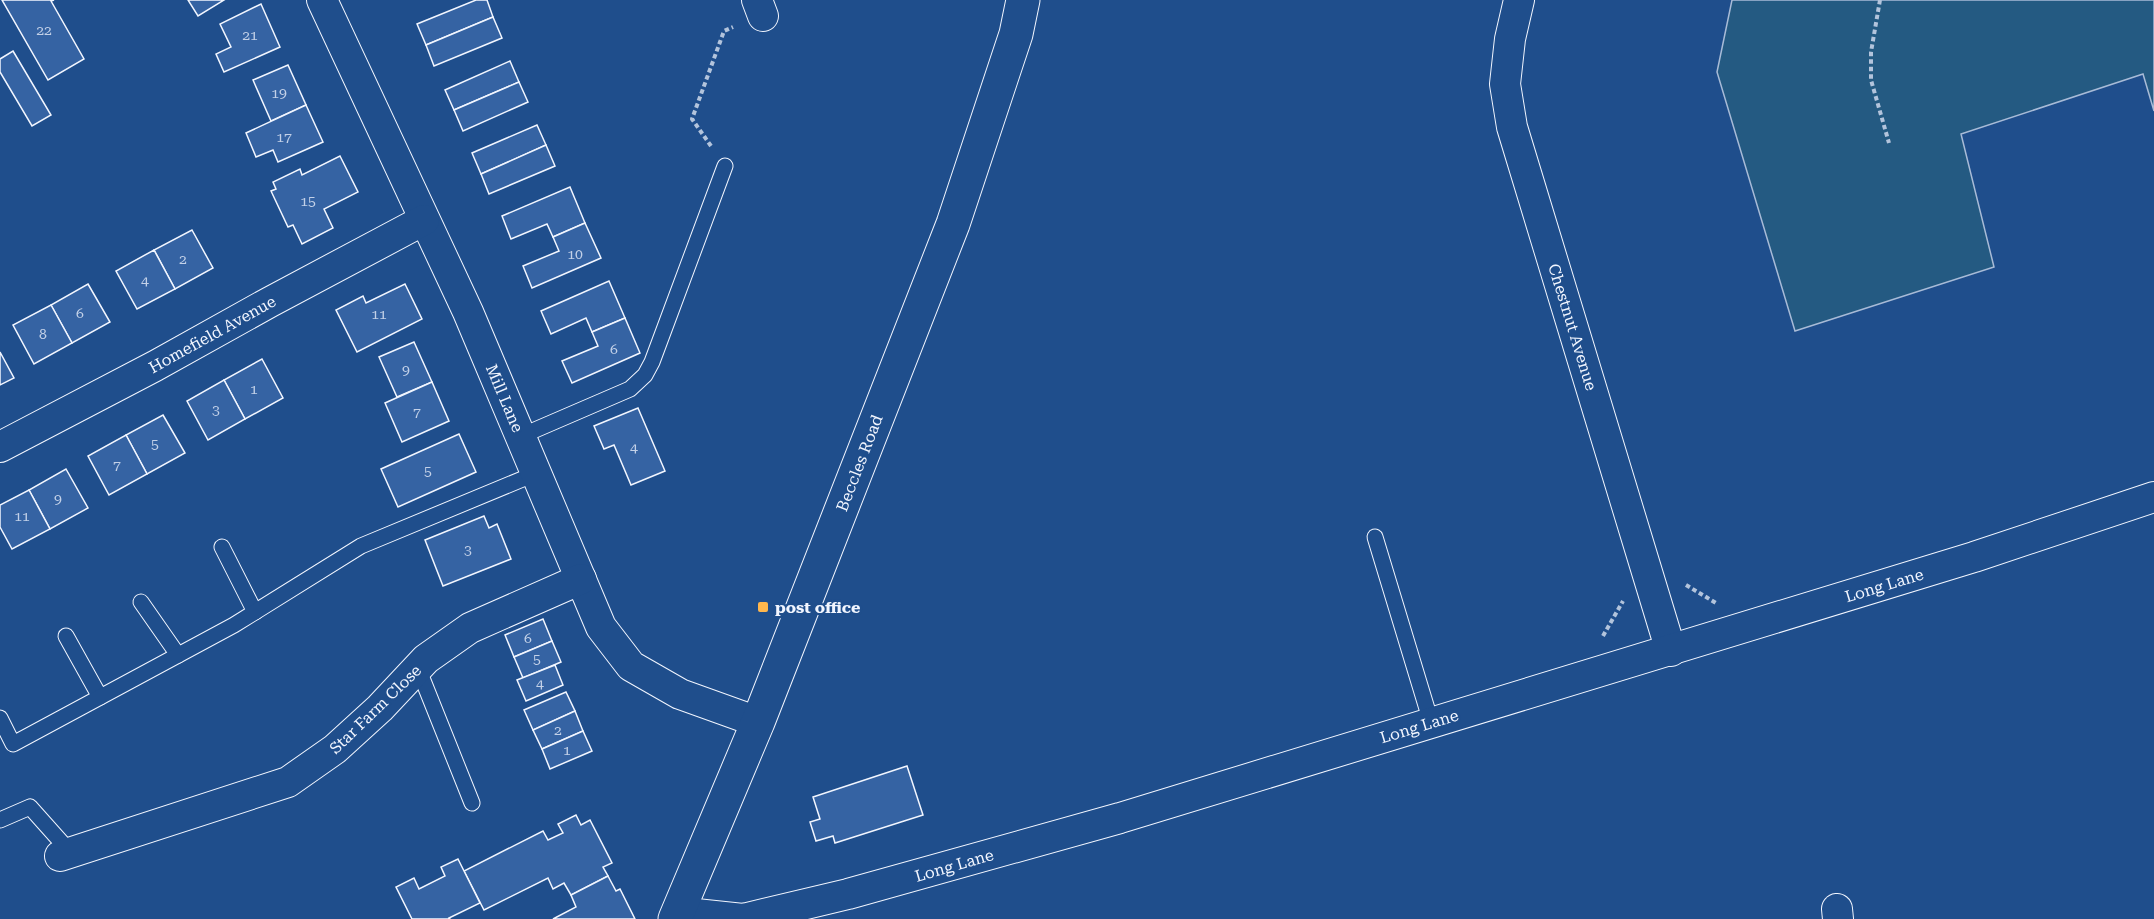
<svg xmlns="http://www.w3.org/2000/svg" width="2154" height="919" font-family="'Roboto Serif',serif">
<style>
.green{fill:#245a82;stroke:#a8bbd7;stroke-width:1.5}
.building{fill:#3563a3;stroke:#f2f6ff;stroke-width:1.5}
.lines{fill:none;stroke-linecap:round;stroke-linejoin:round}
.service-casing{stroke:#f2f6ff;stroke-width:17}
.minor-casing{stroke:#f2f6ff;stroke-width:32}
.trunk-casing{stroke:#f2f6ff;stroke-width:35}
.path{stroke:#b3c4dc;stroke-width:4;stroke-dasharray:4.5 3;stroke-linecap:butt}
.service{stroke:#1f4e8c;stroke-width:15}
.minor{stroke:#1f4e8c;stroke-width:30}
.trunk{stroke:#1f4e8c;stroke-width:33}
.poi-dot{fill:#ffb74d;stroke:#1f4e8c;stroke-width:2}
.labels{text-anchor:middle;stroke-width:4.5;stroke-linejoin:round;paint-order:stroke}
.number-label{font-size:14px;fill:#c3d1e8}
.street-label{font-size:16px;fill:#f2f6ff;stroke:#1f4e8c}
.poi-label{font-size:16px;font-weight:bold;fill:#f2f6ff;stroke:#1f4e8c;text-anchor:start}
</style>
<rect width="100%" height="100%" fill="#1f4e8c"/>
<!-- green -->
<path class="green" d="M1732 0H2154V111L2143 74 1961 134 1994 267 1795 331 1717 72Z"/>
<!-- building -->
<g class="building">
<path d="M2 0H54L51 1 84 59 48 80Z"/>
<path d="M188 0H224L198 16Z"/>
<path d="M476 0H487L493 17 426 45 417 24Z"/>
<path d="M261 4 280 47 224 72 216 54 231 47 220 24Z"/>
<path d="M493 17 502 38 434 66 426 45Z"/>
<path d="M13 51 51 115 32 126 0 72V59Z"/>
<path d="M510 61 519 82 454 110 445 90Z"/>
<path d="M288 65 306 105 271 121 253 80Z"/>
<path d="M519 82 528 102 463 131 454 110Z"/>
<path d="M306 105 323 142 278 162 273 150 256 157 246 133Z"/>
<path d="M537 125 546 145 481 174 472 153Z"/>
<path d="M546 145 555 166 489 194 481 174Z"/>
<path d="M340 156 358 192 324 209 333 228 302 244 293 225 288 227 271 191 276 189 273 182 300 169 302 175Z"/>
<path d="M570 187 585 223 553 237 547 224 511 239 502 216Z"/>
<path d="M585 223 601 258 532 288 523 266 559 251 553 237Z"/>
<path d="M192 230 213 268 175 289 154 250Z"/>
<path d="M154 250 175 289 137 309 116 271Z"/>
<path d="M609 281 625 318 592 332 586 318 551 334 541 311Z"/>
<path d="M88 284 110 322 72 343 51 305Z"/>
<path d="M405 284 422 319 357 352 336 310 363 296 366 303Z"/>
<path d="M51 305 72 343 34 364 13 325Z"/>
<path d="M625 318 640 353 572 383 562 361 598 346 592 332Z"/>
<path d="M414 342 432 382 397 397 379 357Z"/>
<path d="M0 352 14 378 0 385Z"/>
<path d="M262 359 283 398 245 419 224 380Z"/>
<path d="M224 380 245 419 208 440 187 401Z"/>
<path d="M432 382 449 421 402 442 385 403Z"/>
<path d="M638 408 665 471 631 485 614 445 604 449 594 426Z"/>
<path d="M163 415 185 453 147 474 126 435Z"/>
<path d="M459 434 476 472 398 507 381 469Z"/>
<path d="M126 435 147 474 109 495 88 456Z"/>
<path d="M66 469 88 508 50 529 29 490Z"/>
<path d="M29 490 50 529 12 549 0 527V505Z"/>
<path d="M484 516 489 528 497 524 511 559 443 586 425 540Z"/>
<path d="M543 619 552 641 514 657 505 635Z"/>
<path d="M552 641 561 662 523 678 514 657Z"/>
<path d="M555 665 563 685 526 701 517 680Z"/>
<path d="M566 692 575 711 533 730 524 710Z"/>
<path d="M575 711 583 731 542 749 533 730Z"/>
<path d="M583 731 592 751 550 769 542 749Z"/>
<path d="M907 766 923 815 835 843 833 836 816 841 810 822 820 819 813 797Z"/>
<path d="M576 815 581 825 590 820 612 863 603 867 608 876 571 895 564 883 553 889 548 878 484 910 464 871 543 831 548 840 563 833 558 824Z"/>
<path d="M458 859 480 903 449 918 450 919H412L396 887 414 878 419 889 445 876 441 867Z"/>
<path d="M608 876 616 891 620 889 635 919H553L576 907 571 895Z"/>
</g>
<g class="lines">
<defs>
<g id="service">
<path d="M521 436 630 389 645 375 652 362 725 166"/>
<path d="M1375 537 1431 722"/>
<path d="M222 547 255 612"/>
<path d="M141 602 178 655"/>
<path d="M66 636 100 697"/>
<path d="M418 668 472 803"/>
<path d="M0 718 13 744 234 625 361 546 537 473"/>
<path d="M0 820 30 807 71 853"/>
</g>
<g id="minor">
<path d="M322 0 468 312 601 627 631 666 680 694 758 722"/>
<path d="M757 0 763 16"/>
<path d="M1519 0 1510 39 1505 84 1512 127 1671 651"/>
<path d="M0 447 155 366 270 302 424 220"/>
<path d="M60 856 288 782 335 749 380 708 426 659 470 628 581 579"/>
<path d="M1837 909 1838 919"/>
<path d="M677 912 743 919 848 894 1120 818 1974 557 2154 497"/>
</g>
<path id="trunk" d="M675 919 758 722 953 224 1016 34 1023 0"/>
</defs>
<!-- service casing -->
<use href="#service" class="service-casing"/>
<!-- minor casing -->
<use href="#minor" class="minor-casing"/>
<!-- trunk casing -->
<use href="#trunk" class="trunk-casing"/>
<!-- path -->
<g class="path">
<path d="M1880 0 1871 52V80L1889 143"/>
<path d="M711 146 692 119 724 31 733 27"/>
<path d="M1686 585 1716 603"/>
<path d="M1603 636 1623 601"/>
</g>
<!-- service -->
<use href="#service" class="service"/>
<!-- minor -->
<use href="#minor" class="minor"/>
<!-- trunk -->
<use href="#trunk" class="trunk"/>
</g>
<!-- markers -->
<rect class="poi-dot" x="757" y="601" width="12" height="12" rx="3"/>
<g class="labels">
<!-- number labels -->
<g class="number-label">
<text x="44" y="35">22</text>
<text x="250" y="40">21</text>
<text x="279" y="98">19</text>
<text x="284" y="142">17</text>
<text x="308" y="206">15</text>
<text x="575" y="259">10</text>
<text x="183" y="264">2</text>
<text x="145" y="285">4</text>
<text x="80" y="318">6</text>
<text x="379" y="319">11</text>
<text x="43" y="339">8</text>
<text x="614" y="354">6</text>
<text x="406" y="375">9</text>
<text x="254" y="394">1</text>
<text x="216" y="415">3</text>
<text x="417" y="417">7</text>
<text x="155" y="449">5</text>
<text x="634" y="452">4</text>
<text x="117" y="470">7</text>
<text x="428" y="476">5</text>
<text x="58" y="504">9</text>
<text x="22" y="521">11</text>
<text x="468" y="555">3</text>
<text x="528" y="643">6</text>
<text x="537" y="664">5</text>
<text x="540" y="688">4</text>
<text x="558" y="735">2</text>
<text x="567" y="755">1</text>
</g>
<!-- street labels -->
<g class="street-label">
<text transform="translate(1573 327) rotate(73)" y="6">Chestnut Avenue</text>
<text transform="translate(212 334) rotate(-29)" y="6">Homefield Avenue</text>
<text transform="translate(505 398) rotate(67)" y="6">Mill Lane</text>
<text transform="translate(859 463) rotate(-69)" y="6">Beccles Road</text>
<text transform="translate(1884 585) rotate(-17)" y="6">Long Lane</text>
<text transform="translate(375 709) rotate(-44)" y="6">Star Farm Close</text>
<text transform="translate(1419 726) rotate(-17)" y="6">Long Lane</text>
<text transform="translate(954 865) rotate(-16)" y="6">Long Lane</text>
</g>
<!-- poi labels -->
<g class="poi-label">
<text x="775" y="613">post office</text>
</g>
</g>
</svg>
